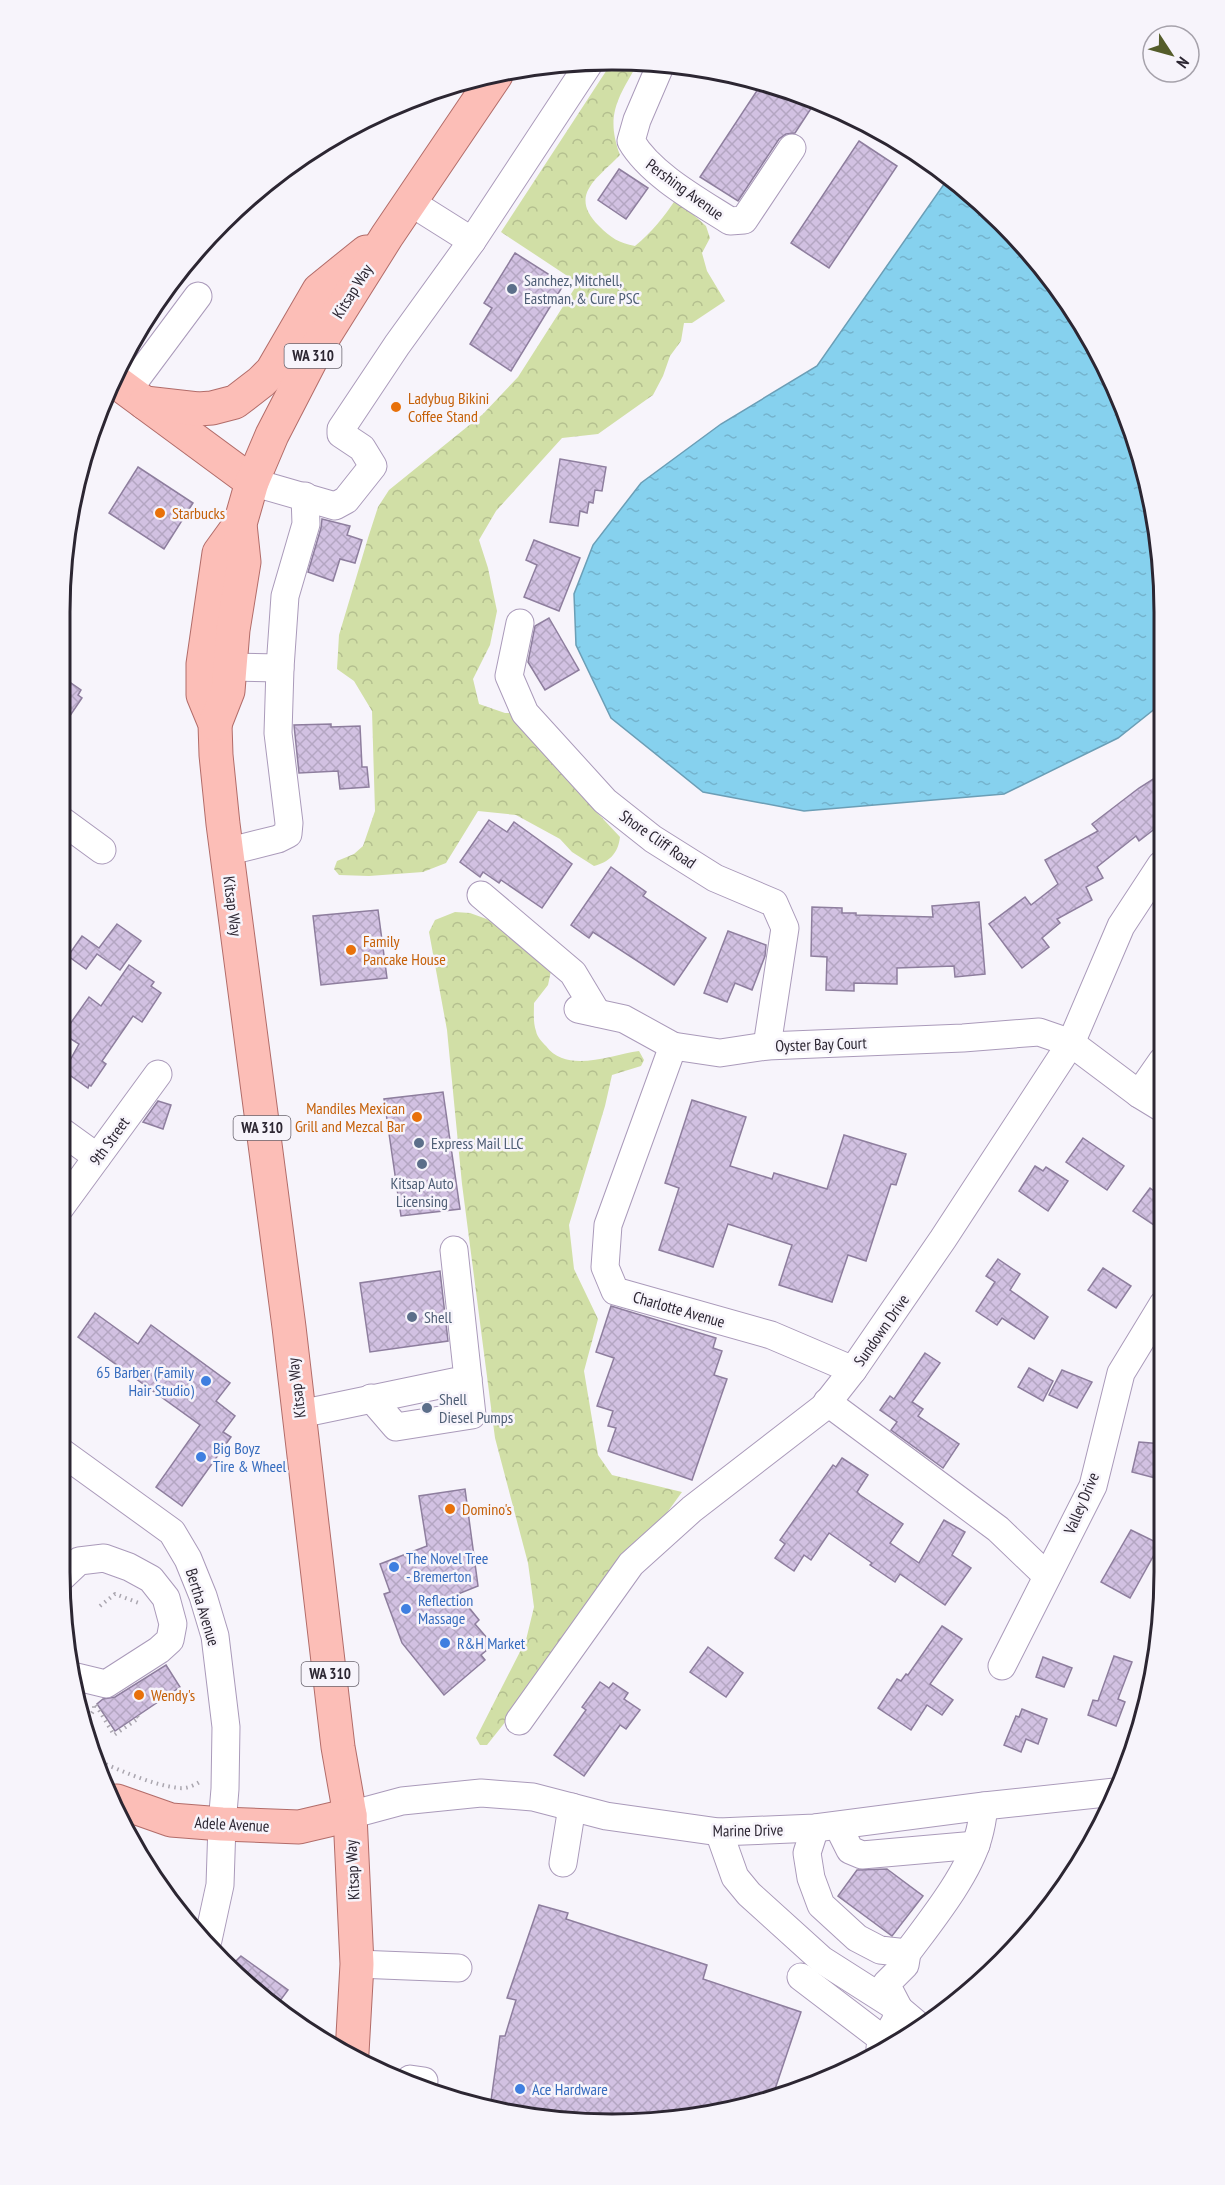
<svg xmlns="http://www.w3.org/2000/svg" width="1225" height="2185" font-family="'PT Sans Narrow',sans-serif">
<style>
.forest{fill:url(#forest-crowns)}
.water{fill:url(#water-ripples);stroke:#6b9eb6;stroke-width:1.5}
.building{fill:url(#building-cross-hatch);stroke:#8e7e9e;stroke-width:1.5}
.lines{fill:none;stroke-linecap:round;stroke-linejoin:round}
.minor-casing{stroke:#aa9aba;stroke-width:29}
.major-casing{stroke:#b26c69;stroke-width:35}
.path{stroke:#aaa6af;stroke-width:4;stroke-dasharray:1.5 4.5;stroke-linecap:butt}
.minor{stroke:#fff;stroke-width:27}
.major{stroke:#fcbeb7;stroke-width:33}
.service-dot{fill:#5c6f8a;stroke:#f7f4fb;stroke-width:2}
.food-dot{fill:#e8710a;stroke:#f7f4fb;stroke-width:2}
.shop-dot{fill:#3f7fe0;stroke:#f7f4fb;stroke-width:2}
.labels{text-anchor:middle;stroke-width:5;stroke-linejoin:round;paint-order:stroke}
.shield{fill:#f7f4fb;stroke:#69646e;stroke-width:1.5}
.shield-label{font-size:15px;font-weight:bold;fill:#2c2632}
.street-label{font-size:16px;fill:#2c2632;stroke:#f7f4fb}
.service-label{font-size:16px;fill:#4e5e75;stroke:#f7f4fb;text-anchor:start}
.food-label{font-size:16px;fill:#c56008;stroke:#f7f4fb;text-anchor:start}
.shop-label{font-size:16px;fill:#366cbe;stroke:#f7f4fb;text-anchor:start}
.rim{fill:none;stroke:#2c2632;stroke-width:3}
</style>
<defs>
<pattern id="forest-crowns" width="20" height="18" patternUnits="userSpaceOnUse" patternTransform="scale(1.5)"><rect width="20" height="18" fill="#d1dfa6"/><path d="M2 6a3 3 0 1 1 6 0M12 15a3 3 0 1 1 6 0" fill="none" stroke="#b4bf8f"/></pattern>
<pattern id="water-ripples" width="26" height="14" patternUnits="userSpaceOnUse" patternTransform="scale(1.5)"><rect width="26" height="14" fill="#86d1ee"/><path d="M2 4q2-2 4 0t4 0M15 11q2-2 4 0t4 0" fill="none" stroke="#74b3cd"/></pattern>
<pattern id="building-cross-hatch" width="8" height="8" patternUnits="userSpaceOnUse" patternTransform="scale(1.5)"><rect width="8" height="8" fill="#d2c1e2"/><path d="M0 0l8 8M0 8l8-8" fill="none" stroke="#b4a6c2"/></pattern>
</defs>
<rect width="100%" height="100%" fill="#f7f4fb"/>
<!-- forest -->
<g class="forest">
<path d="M612 62 638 63C618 98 605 115 620 155 597 179 568 195 599 226 611 238 619 243 635 246 652 232 664 217 676 199L706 226 710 238 702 253 707 271 725 301 692 323H684L681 341 670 356 663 376 653 395 598 434 562 438 496 511 479 540 488 568 497 611 490 645 473 679 479 704 505 713H515L576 790 620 837C618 854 609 862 594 866L572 852 560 839 516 815 478 811 446 863 423 872 369 876 339 875 334 869 337 861 354 854 363 846 375 811 372 711 354 681 337 669 339 635 368 538 378 507 389 490 483 414 518 377 578 283 501 232Z"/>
<path d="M455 912 470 913 506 926 551 971 548 985 534 1003C534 1012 533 1023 536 1031 537 1037 542 1042 546 1046 567 1074 610 1055 639 1051L644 1060 641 1066 612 1075 605 1106 569 1225 574 1269 598 1319 584 1371 598 1455 612 1475 682 1492 666 1514 628 1548 575 1621 518 1706 487 1745H480L476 1738 526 1640 534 1607 528 1563 495 1438 462 1184 447 1030 429 932 435 920Z"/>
</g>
<!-- water -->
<path class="water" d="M949 177 977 197 1072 305 1123 401 1160 541 1161 704 1118 738 1004 794 804 811 703 792 611 718 576 645 574 594 593 545 641 483 721 424 817 366Z"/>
<!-- building -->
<g class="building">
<path d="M762 83 782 87 812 107 795 133 786 134 779 139 738 201 700 177Z"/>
<path d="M859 141 897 166 829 268 791 243Z"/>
<path d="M619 169 648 188 626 219 598 200Z"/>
<path d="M515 253 564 284 511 371 470 344 492 308 484 303Z"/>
<path d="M560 459 606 467 602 491 595 490 593 503 589 502 587 513 580 511 578 526 550 522Z"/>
<path d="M138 467 193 503 164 549 109 513Z"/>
<path d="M322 519 350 526 347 535 362 540 355 563 340 559 333 581 308 572 321 528Z"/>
<path d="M534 540 580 558 559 611 524 597 537 565 526 560Z"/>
<path d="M549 618 579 670 545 690 528 662 535 626Z"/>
<path d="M61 676 81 690 78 695 82 698 61 729Z"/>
<path d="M331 724V727L360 726 362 767H367L369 787 340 789 338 771 299 773 294 725Z"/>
<path d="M1161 774V824L1139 841 1136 836 1097 867 1103 878 1086 887 1092 900 1057 919 1060 923 1042 938 1049 947 1022 968 989 924 1025 897 1031 905 1058 884 1045 860 1098 831 1092 824 1139 788Z"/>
<path d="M489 820 507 832 514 822 572 864 542 908 501 880 499 883 483 872 480 877 460 862Z"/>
<path d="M611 867 646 892 643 896 706 938 674 985 593 932 589 938 571 925Z"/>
<path d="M979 902 985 974 955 977 954 966 897 968V984L854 983V991L826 990 827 957 811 956 812 907 842 908V913H856V915L933 917 932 906Z"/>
<path d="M378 910 387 978 321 985 313 916Z"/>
<path d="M117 924 141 941 120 970 97 954 86 969 68 956 82 936 99 948Z"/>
<path d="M728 931 766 945 765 956 752 990 735 983 727 1002 704 993Z"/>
<path d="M129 965 154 982 151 986 161 993 142 1022 133 1016 102 1061 106 1064 91 1086 89 1085 88 1088 64 1071 79 1044 63 1034 89 997 101 1006Z"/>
<path d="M443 1092 460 1209 401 1216 384 1099Z"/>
<path d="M692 1100 746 1117 730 1166 772 1179 774 1173 827 1189 844 1135 906 1154 896 1185 891 1184 866 1261 848 1255 832 1302 779 1285 792 1245 728 1224 713 1267 659 1250 679 1188 665 1183Z"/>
<path d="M158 1101 171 1105 163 1129 143 1122Z"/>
<path d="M1083 1138 1124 1166 1107 1190 1066 1162Z"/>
<path d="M1035 1166 1043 1171 1046 1167 1068 1181 1048 1211 1019 1191Z"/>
<path d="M1150 1188 1162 1197 1163 1231 1133 1211Z"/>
<path d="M998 1259 1020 1274 1010 1290 1048 1317 1034 1339 1002 1318 997 1325 976 1311 995 1282 986 1276Z"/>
<path d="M1103 1268 1131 1286 1116 1308 1088 1290Z"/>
<path d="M440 1271 448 1341 370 1352 360 1283Z"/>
<path d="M611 1306 716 1338 713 1348 722 1351 714 1375 727 1379 692 1480 608 1451 616 1428 608 1426 613 1411 597 1406 614 1358 596 1352Z"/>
<path d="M95 1313 138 1344 151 1325 230 1383 216 1401 235 1416 223 1432 231 1437 182 1506 156 1487 200 1425 78 1337Z"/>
<path d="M925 1353 940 1363 912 1402 923 1409 918 1416 959 1444 943 1468 891 1430 897 1422 880 1410 890 1396 894 1399Z"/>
<path d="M1029 1368 1053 1381 1043 1401 1018 1387Z"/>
<path d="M1062 1370 1092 1382 1077 1408 1049 1395Z"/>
<path d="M1139 1442 1163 1444V1480L1132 1472Z"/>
<path d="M842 1458 868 1475 857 1492 860 1495 903 1524 890 1543 919 1563 944 1520 965 1532 952 1555 971 1568 945 1605 900 1574 895 1582 870 1565 872 1563 829 1533 811 1560 804 1555 794 1571 775 1558 785 1544 780 1540 833 1465 836 1467Z"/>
<path d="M465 1489 478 1586 458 1594 479 1620 475 1624 493 1645 481 1655 485 1660 444 1695 402 1643 384 1594 390 1592 380 1564 427 1546 419 1496Z"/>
<path d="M1131 1530 1160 1544 1130 1598 1101 1582Z"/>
<path d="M942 1626 962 1639 930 1684 953 1700 942 1715 927 1705 911 1730 878 1708 897 1679 901 1681 906 1674 908 1675Z"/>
<path d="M708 1647 743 1673 726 1697 690 1672Z"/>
<path d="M1114 1656 1132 1662 1118 1699 1125 1702 1116 1726 1088 1715 1093 1700 1098 1701Z"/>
<path d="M1043 1657 1072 1668 1064 1687 1036 1677Z"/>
<path d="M166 1665 180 1687 115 1731 97 1704 103 1699 115 1697Z"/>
<path d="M600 1682 609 1688 613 1683 628 1693 624 1699 640 1710 626 1729 620 1725 584 1776 554 1755 586 1710 582 1707Z"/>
<path d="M1022 1709 1047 1719 1038 1744 1026 1739 1021 1752 1004 1745 1016 1716 1019 1717Z"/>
<path d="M887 1869 923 1896 892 1936 838 1896 857 1870Z"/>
<path d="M539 1905 568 1913 566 1919 707 1965 703 1979 801 2012 773 2095 649 2124 490 2108 500 2036H505L516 2000 507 1998Z"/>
<path d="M241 1956 288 1990 277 2005 233 1964Z"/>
</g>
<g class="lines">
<defs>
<g id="minor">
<path d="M661 64 637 120 631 141C650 174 697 200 730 221L744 220 792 148"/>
<path d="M410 202 472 241"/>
<path d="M128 390 198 296"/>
<path d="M252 482 335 506 346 500 373 466 362 448 341 434V429L397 345 472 241 590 62"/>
<path d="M520 623 509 676 525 713 605 801 653 839 715 878 774 903 785 928 767 1046"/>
<path d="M229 667 280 668"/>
<path d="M61 820 102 850"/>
<path d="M226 852 278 839 288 834 289 823 278 733 280 668 285 596 306 524 305 496"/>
<path d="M481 895 573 973 597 1013"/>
<path d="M578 1009 624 1019 673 1046 720 1053 767 1046 963 1038 1039 1032 1071 1043 1139 1094 1162 1108"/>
<path d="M673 1046 608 1225 605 1267 615 1291 771 1335 853 1370"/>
<path d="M1139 1094 1162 1061"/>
<path d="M61 1131 97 1157"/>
<path d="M60 1208 158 1074"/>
<path d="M371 1398 396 1427 472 1415 468 1379"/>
<path d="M827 1402 998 1529 1047 1576"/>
<path d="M300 1414 468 1379 454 1250"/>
<path d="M60 1451 172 1532 188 1559 203 1596 215 1636 226 1727 225 1789 222 1824 220 1885 208 1940"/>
<path d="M61 1578 79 1561 104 1558 129 1567 151 1579 166 1598 173 1624 170 1640 159 1650 106 1684 77 1677"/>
<path d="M1002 1666 1093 1486 1121 1373 1163 1304"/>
<path d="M519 1721 631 1564 692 1509 824 1407 853 1370 943 1239 1071 1043 1121 926 1161 865"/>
<path d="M350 1815 402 1801 481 1793 533 1797 606 1816 719 1832 815 1828 984 1806 1115 1792"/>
<path d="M838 1826 850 1850 862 1855 976 1845"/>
<path d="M815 1828 807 1853 811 1878 821 1905 857 1938 880 1950 907 1953"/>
<path d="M719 1832 735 1877 749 1894 822 1960 899 2009 918 2025"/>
<path d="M563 1863 572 1807"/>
<path d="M357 1964 458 1968"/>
<path d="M801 1977 885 2041"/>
<path d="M880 2048 895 2022 899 2009 886 1984 905 1965 907 1953C930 1922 968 1875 978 1838 981 1828 983 1816 984 1806"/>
<path d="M410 2079 424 2081"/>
</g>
<g id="major">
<path d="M115 381 252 482"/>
<path d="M145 403 198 409 212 408 235 402 261 382 272 371 319 290 366 252"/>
<path d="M240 524 219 553 203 664V695L215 724 216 755 223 824 289 1327 338 1747 350 1815 357 1964 352 2053"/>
<path d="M215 724 228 691 233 630 244 562 240 524 252 482 272 435 318 346 387 236 496 75"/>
<path d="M117 1801 171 1820 222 1824 299 1827 350 1815"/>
</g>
</defs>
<!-- minor casing -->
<use href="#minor" class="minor-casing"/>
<!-- major casing -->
<use href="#major" class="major-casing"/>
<!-- path -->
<g class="path">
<path d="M100 1606 115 1594 139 1603"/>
<path d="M96 1705 114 1735 139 1718 137 1716"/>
<path d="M85 1723 94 1710V1705"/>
<path d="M95 1760C121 1770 151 1785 179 1788 187 1789 195 1785 201 1781"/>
</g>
<!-- minor -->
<use href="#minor" class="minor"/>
<!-- major -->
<use href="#major" class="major"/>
</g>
<!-- markers -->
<g class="service-dot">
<circle cx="512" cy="289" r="6"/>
<circle cx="419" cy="1143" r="6"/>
<circle cx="422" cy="1164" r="6"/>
<circle cx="412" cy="1317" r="6"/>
<circle cx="427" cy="1408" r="6"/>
</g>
<g class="food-dot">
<circle cx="396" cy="407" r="6"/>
<circle cx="160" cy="513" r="6"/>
<circle cx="351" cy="950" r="6"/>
<circle cx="417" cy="1117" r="6"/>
<circle cx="450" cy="1509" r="6"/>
<circle cx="139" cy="1695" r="6"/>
</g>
<g class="shop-dot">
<circle cx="206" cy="1381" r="6"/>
<circle cx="201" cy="1457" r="6"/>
<circle cx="394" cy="1567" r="6"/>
<circle cx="406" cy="1609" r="6"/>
<circle cx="445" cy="1643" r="6"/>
<circle cx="520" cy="2089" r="6"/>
</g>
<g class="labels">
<!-- shield labels -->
<g class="shield">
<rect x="284.5" y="344" width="57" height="24" rx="4.5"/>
<rect x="233.5" y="1116" width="57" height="24" rx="4.5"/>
<rect x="301.5" y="1662" width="57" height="24" rx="4.5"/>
</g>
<g class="shield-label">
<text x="313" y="361">WA 310</text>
<text x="262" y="1133">WA 310</text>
<text x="330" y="1679">WA 310</text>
</g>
<!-- street labels -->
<g class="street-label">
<text transform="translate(685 189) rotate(36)" y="6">Pershing Avenue</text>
<text transform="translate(352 291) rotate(-58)" y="6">Kitsap Way</text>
<text transform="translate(658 839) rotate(35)" y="6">Shore Cliff Road</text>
<text transform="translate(233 906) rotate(83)" y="6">Kitsap Way</text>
<text transform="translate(821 1044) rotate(-2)" y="6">Oyster Bay Court</text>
<text transform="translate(109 1141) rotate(-54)" y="6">9th Street</text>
<text transform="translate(679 1309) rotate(16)" y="6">Charlotte Avenue</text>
<text transform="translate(881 1330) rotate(-55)" y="6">Sundown Drive</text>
<text transform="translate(296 1388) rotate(-97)" y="6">Kitsap Way</text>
<text transform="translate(1081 1503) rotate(-67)" y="6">Valley Drive</text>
<text transform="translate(203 1607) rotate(73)" y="6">Bertha Avenue</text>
<text transform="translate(232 1824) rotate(3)" y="6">Adele Avenue</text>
<text transform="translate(748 1830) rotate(-1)" y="6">Marine Drive</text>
<text transform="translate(352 1870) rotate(-93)" y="6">Kitsap Way</text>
</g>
<!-- service labels -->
<g class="service-label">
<text x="524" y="286">Sanchez, Mitchell,<tspan x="524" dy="18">Eastman, &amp; Cure PSC</tspan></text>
<text x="431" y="1149">Express Mail LLC</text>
<text x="422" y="1189" text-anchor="middle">Kitsap Auto<tspan x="422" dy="18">Licensing</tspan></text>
<text x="424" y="1323">Shell</text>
<text x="439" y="1405">Shell<tspan x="439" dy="18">Diesel Pumps</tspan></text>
</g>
<!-- food labels -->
<g class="food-label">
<text x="408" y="404">Ladybug Bikini<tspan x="408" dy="18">Coffee Stand</tspan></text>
<text x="172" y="519">Starbucks</text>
<text x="363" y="947">Family<tspan x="363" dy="18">Pancake House</tspan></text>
<text x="405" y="1114" text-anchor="end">Mandiles Mexican<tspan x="405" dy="18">Grill and Mezcal Bar</tspan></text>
<text x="462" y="1515">Domino's</text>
<text x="151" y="1701">Wendy's</text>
</g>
<!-- shop labels -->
<g class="shop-label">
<text x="194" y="1378" text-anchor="end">65 Barber (Family<tspan x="194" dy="18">Hair Studio)</tspan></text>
<text x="213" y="1454">Big Boyz<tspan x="213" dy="18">Tire &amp; Wheel</tspan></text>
<text x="406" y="1564">The Novel Tree<tspan x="406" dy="18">- Bremerton</tspan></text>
<text x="418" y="1606">Reflection<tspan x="418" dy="18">Massage</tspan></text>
<text x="457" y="1649">R&amp;H Market</text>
<text x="532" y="2095">Ace Hardware</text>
</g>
</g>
<!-- crop -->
<path d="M0 0H1225V2185H0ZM612 70H612A542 542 0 0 1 1154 612V1572A542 542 0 0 1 612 2114H612A542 542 0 0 1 70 1572V612A542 542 0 0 1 612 70Z" fill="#f7f4fb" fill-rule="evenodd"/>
<path class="rim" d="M612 70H612A542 542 0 0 1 1154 612V1572A542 542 0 0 1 612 2114H612A542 542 0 0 1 70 1572V612A542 542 0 0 1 612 70Z"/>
<!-- north arrow -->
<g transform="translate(1171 54) rotate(126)"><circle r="28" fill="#f7f4fb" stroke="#a6a2ab" stroke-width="1.5"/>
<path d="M0-4.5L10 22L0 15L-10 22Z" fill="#545c2a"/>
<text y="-9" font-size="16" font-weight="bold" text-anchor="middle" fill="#2c2632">N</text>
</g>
</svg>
